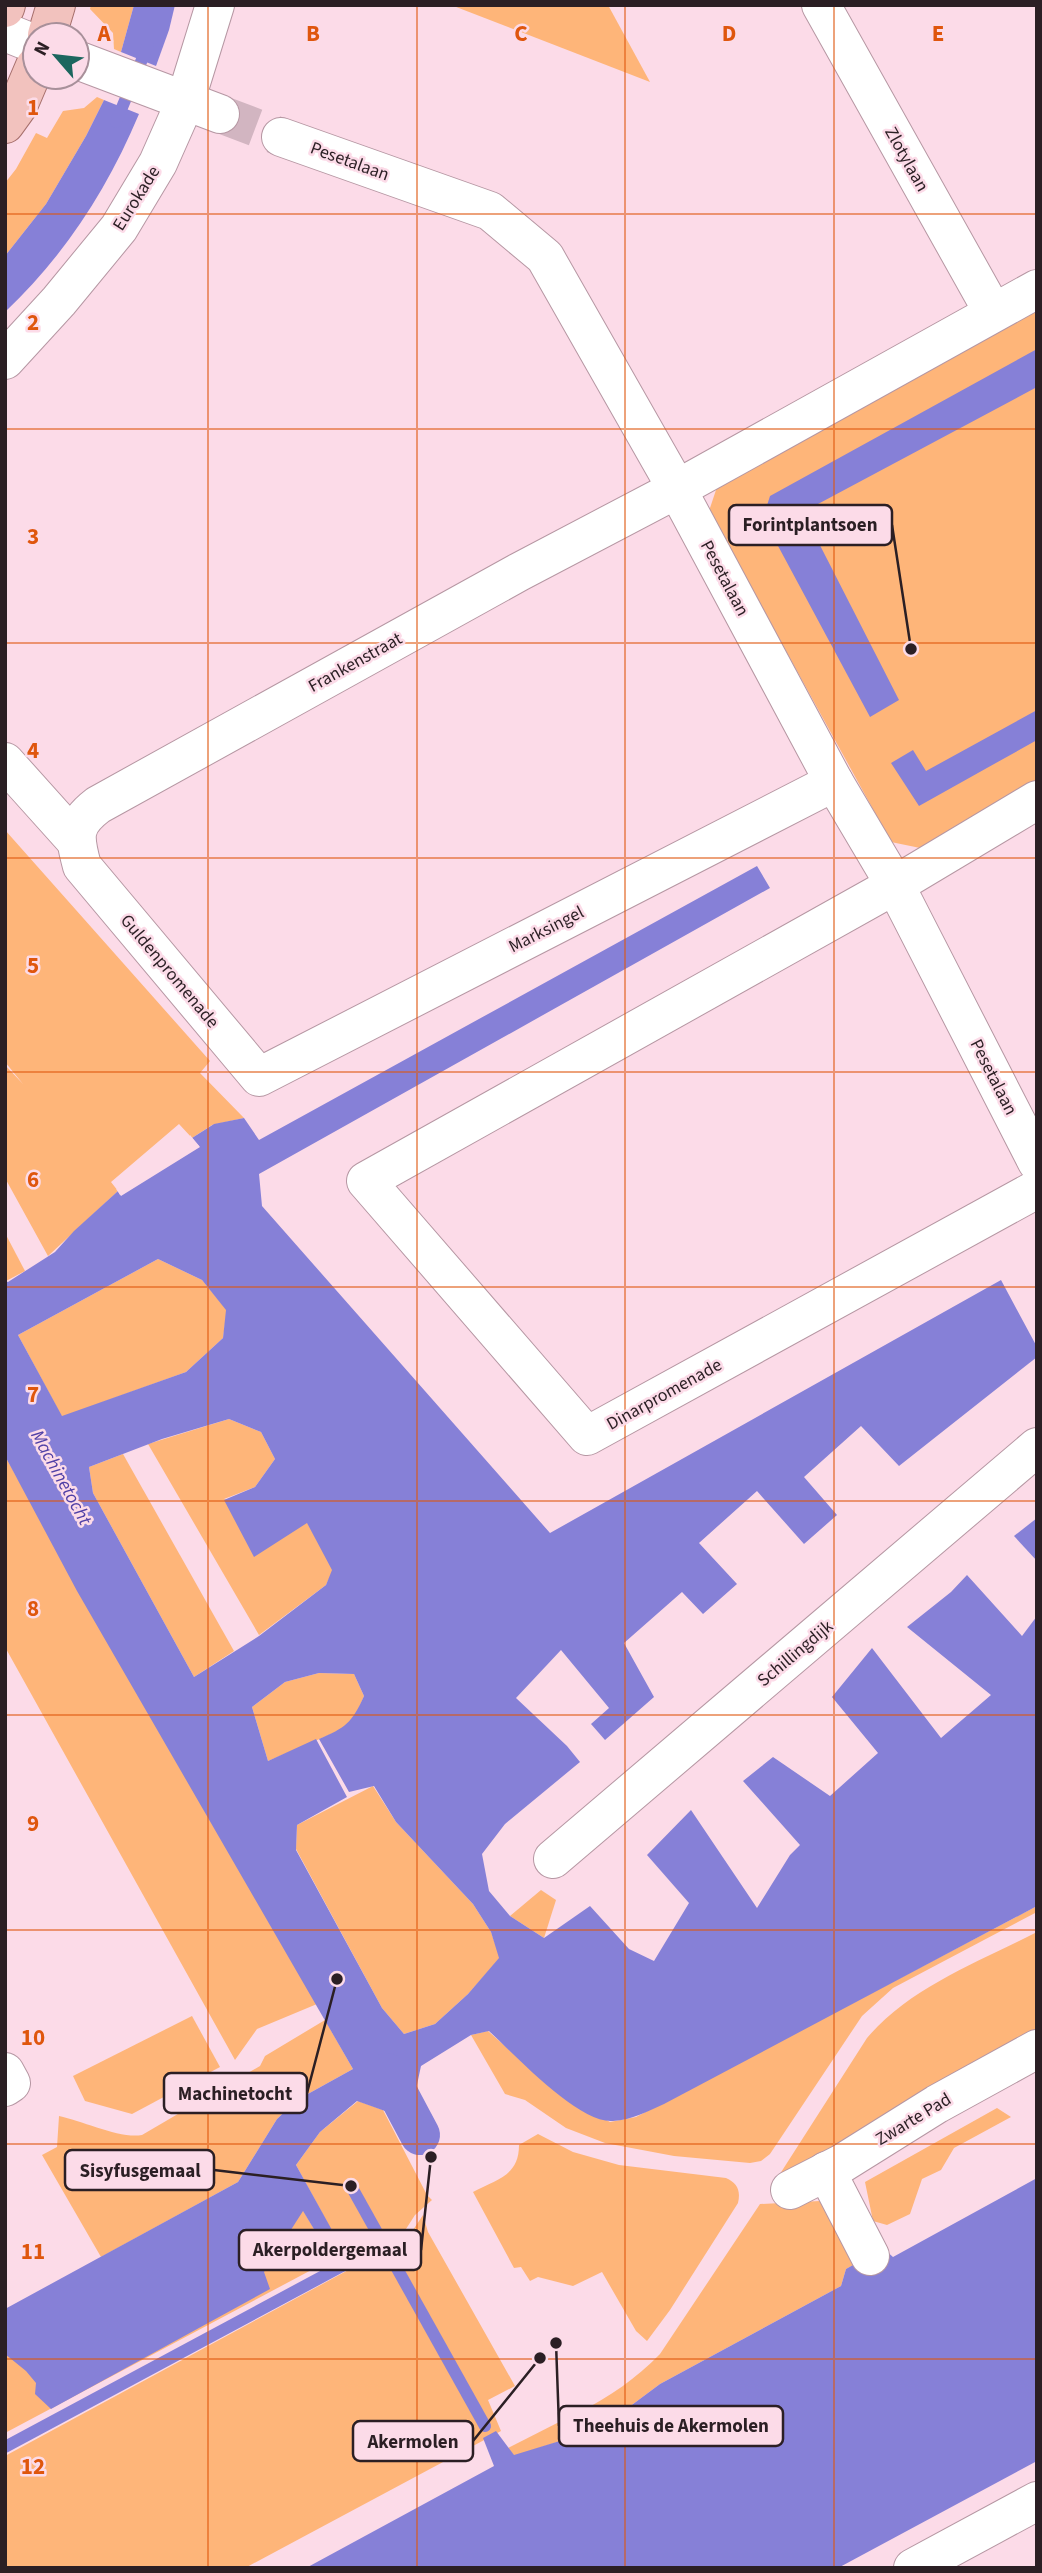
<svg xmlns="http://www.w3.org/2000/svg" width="1042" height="2573" font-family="'Source Sans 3',sans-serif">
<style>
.green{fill:#feb579}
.water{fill:#8680d7;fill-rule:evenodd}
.pier{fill:#fcdbe8}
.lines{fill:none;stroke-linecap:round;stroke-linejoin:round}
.stream{stroke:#8680d7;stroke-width:12}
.canal{stroke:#8680d7;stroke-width:40}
.minor-tunnel{stroke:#d2b5c1;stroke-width:38;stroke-dasharray:38 19;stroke-linecap:butt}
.minor-casing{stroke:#b697a3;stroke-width:40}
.major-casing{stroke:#a66f6c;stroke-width:40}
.minor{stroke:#fff;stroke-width:38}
.major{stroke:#f2c2be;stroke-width:38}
.grid{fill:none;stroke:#df560d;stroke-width:2;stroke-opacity:0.55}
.labels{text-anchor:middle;stroke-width:5;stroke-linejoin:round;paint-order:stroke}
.street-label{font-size:18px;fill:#2b1f24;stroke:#fcdbe8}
.water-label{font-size:19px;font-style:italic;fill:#5040a6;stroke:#fcdbe8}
.grid-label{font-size:23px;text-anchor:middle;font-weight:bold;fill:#df560d;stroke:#fcdbe8;stroke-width:5;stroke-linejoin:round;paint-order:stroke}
.leader{fill:none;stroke:#2b1f24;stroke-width:2.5}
.callout-dot{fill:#2b1f24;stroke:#fcdbe8;stroke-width:2.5}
.callout{fill:#fcdbe8;stroke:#2b1f24;stroke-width:2.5}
.callout-label{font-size:19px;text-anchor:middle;font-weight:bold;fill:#2b1f24}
</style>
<rect width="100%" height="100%" fill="#fcdbe8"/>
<!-- green -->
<g class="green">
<path d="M91 5H134L121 52 114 49 113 33 90 9Z"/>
<path d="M451 5H608L650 82Z"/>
<path d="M97 97 104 100 86 136 46 204 5 256V183L16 169 36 133 47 138 63 111 84 108Z"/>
<path d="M1037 307V787L925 849 891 842 709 511 720 478Z"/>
<path d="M5 830 210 1061 200 1073 244 1118 212 1125 192 1138 179 1124 111 1182 118 1191 48 1256 5 1178V1065L23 1084 5 1062Z"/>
<path d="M5 1233 25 1271 6 1281H5Z"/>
<path d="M158 1259 202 1280 227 1310 223 1338 186 1372 62 1417 18 1335Z"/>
<path d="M229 1419 261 1432 275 1459 255 1487 224 1499 307 1522 333 1570 326 1585 259 1635 148 1444Z"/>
<path d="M123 1454 234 1651 194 1677 93 1493 89 1467Z"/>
<path d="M5 1456 138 1695 317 2004 257 2029 235 2060 5 1647Z"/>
<path d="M319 1673 354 1674 364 1696 356 1715 343 1729 268 1761 252 1707 285 1682Z"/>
<path d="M373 1786 396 1822 473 1904 491 1932 500 1958 468 1994 435 2024 404 2034 382 2008 296 1849 297 1825Z"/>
<path d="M541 1890 556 1900 544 1938 510 1916Z"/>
<path d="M1037 1906V1912L893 1988 862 2016 770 2154 761 2161 750 2163 674 2156 605 2143 566 2128 525 2100 505 2094 471 2035 488 2031 559 2094 610 2122 636 2117Z"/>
<path d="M1037 1932V2037L778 2177 867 2038C910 1987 979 1962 1037 1932Z"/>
<path d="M192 2016 220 2067 132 2114 85 2101 73 2076Z"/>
<path d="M325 2020 353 2069 297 2100 277 2119 238 2182 101 2257 42 2155 57 2147 59 2116C83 2121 120 2139 142 2135L260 2066 265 2056Z"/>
<path d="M358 2101 383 2110 427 2195 432 2200 415 2215 386 2260 387 2269 423 2215 428 2232 515 2386 488 2400 501 2431 245 2568H5V2456L352 2268 296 2165 320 2132Z"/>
<path d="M997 2108 1011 2117 954 2148 941 2170 922 2179 910 2214 887 2225 873 2221 865 2182Z"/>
<path d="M538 2134 573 2152 619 2165 726 2178C737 2183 741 2190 738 2203L670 2310 647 2341 636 2331 602 2272 573 2286 538 2277 530 2281 521 2267 514 2268 473 2192C497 2179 519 2176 519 2145Z"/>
<path d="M292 2192 332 2259 5 2433V2354L7 2355Z"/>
<path d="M820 2201 861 2261 846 2269 841 2286 660 2384 613 2419 587 2430 580 2412C610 2396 636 2379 660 2354L760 2204Z"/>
<path d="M567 2418 576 2436 514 2456 508 2448Z"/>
</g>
<!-- water -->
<g class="water">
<path d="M134 5H175L169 30 156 66 121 52Z"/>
<path d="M104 100 139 114C107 190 65 255 5 312V256L46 204 86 136Z"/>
<path d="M1037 349V387L803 512 899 700 870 717 763 518 770 496Z"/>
<path d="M1037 710V740L919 806 891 763 913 750 926 771Z"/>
<path d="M757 866 770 888 259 1174 262 1206 550 1533 1001 1280 1037 1347V1357L899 1466 861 1426 804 1477 837 1515 804 1544 757 1491 699 1543 737 1584 703 1614 682 1592 624 1643 654 1697 605 1740 591 1724 609 1708 561 1650 516 1698 567 1746 580 1762 505 1824 482 1854 489 1891 510 1916 544 1938 590 1906 629 1949 654 1961 689 1903 647 1855 691 1810 757 1908 790 1855 800 1845 743 1781 773 1757 830 1796 878 1753 832 1697 872 1648 941 1738 991 1695 907 1627 951 1592 967 1575 1022 1636 1037 1616V1906L664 2104C648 2111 632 2120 613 2121 579 2124 514 2054 489 2031L471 2035 421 2066 412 2108 417 2118 403 2125 399 2116 357 2101 320 2132 296 2165 353 2268 332 2259 303 2211 264 2272 270 2289 51 2409 35 2394 36 2383 26 2371 5 2354V2309L238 2182 277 2119 297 2100 353 2069 77 1591 5 1456V1281L8 1282 55 1252 74 1231 118 1191 120 1195 199 1146 192 1138 214 1124 244 1118 259 1140ZM158 1259 202 1280 226 1310 223 1338 186 1372 62 1416 18 1335ZM229 1419 261 1432 275 1459 255 1487 224 1500 254 1557 307 1523 332 1570 326 1585 259 1636 194 1677 93 1493 89 1467 162 1439ZM319 1673 354 1674 364 1696C352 1723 345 1728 319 1739L349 1792 374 1786 396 1822 473 1904 491 1932 499 1958 468 1994 435 2024 404 2034 382 2008 296 1850 297 1825 347 1797 316 1739 268 1761 252 1707 285 1682Z"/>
<path d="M1037 1518V1561L1014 1536Z"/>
<path d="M1037 2178V2461L838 2568H306L494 2466 483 2438 496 2431 514 2455 576 2436 613 2419 660 2384 841 2286 846 2269 883 2248 893 2257Z"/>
</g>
<!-- pier -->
<path class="pier" d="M190 1135 200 1147 121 1196 116 1189 122 1191 194 1146 189 1140Z"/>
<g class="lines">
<!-- stream -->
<g class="stream">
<path d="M116 122 148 45"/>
<path d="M351 2186 485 2426"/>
<path d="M5 2447 342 2266 345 2257 341 2251"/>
</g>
<!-- canal -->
<path class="canal" d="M387 2073 420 2135"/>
<!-- minor-tunnel -->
<path class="minor-tunnel" d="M220 114 281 137"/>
<defs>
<g id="minor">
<path d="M821 5 993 312"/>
<path d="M5 32 35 44"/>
<path d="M77 60 220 114"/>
<path d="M281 137 490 211 545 257 677 489 834 782 895 885 1037 1162"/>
<path d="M5 360 59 301 119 228 158 163 185 102 215 5"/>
<path d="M5 762 75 840"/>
<path d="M834 782 259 1077 82 866C74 836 72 825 98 805L519 572 677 489 1037 289"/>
<path d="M1037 800 895 885 366 1181 587 1436 1037 1189"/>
<path d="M553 1859 1037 1447"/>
<path d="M5 2072 11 2083 5 2087"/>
<path d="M826 2171 870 2256"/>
<path d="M790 2190 841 2164 937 2104 1037 2049"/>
<path d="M913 2568 1037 2501"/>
</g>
<g id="major">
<path d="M5 8 6 5"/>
<path d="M47 35 56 5"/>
<path d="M5 124 18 106 35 66"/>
</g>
</defs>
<!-- minor casing -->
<use href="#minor" class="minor-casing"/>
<!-- major casing -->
<use href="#major" class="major-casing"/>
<!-- minor -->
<use href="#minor" class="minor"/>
<!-- major -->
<use href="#major" class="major"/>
</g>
<!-- grid -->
<path class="grid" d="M208 5V2568M417 5V2568M625 5V2568M834 5V2568M5 214H1037M5 429H1037M5 643H1037M5 858H1037M5 1072H1037M5 1287H1037M5 1501H1037M5 1715H1037M5 1930H1037M5 2144H1037M5 2359H1037"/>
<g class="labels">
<!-- street labels -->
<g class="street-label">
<text transform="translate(907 159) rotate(61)" y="6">Zlotylaan</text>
<text transform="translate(350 161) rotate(20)" y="6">Pesetalaan</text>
<text transform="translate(136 198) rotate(-58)" y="6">Eurokade</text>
<text transform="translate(725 578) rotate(62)" y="6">Pesetalaan</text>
<text transform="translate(355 662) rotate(-29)" y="6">Frankenstraat</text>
<text transform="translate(546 929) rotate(-27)" y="6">Marksingel</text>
<text transform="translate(170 971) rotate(50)" y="6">Guldenpromenade</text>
<text transform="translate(994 1077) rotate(63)" y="6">Pesetalaan</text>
<text transform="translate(664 1394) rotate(-29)" y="6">Dinarpromenade</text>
<text transform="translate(795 1653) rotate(-40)" y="6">Schillingdijk</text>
<text transform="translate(913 2119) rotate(-31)" y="6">Zwarte Pad</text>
</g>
<!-- water labels -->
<g class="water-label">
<text transform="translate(62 1477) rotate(61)" y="7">Machinetocht</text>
</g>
</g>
<g class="grid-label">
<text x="104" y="41">A</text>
<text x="313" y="41">B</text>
<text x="521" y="41">C</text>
<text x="729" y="41">D</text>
<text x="938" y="41">E</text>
<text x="33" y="115">1</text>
<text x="33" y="330">2</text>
<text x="33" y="544">3</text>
<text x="33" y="758">4</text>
<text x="33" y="973">5</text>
<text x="33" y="1187">6</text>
<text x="33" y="1402">7</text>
<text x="33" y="1616">8</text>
<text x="33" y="1831">9</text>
<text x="33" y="2045">10</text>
<text x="33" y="2259">11</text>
<text x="33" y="2474">12</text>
</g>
<!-- callouts -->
<path class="leader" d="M911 649L892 525M337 1979L307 2093M351 2186L214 2170M431 2157L421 2250M556 2343L559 2426M540 2358L473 2441"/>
<g class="callout-dot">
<circle cx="911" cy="649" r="7"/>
<circle cx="337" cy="1979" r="7"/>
<circle cx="351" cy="2186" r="7"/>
<circle cx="431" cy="2157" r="7"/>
<circle cx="556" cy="2343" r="7"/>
<circle cx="540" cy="2358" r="7"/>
</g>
<g class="callout">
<rect x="729" y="505" width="163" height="40" rx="7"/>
<rect x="164" y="2073" width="143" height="40" rx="7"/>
<rect x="65" y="2150" width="149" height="40" rx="7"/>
<rect x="239" y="2230" width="182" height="40" rx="7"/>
<rect x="559" y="2406" width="224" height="40" rx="7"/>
<rect x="353" y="2421" width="120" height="40" rx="7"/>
</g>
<g class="callout-label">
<text x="810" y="531">Forintplantsoen</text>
<text x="235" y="2100">Machinetocht</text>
<text x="140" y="2177">Sisyfusgemaal</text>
<text x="330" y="2256">Akerpoldergemaal</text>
<text x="671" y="2432">Theehuis de Akermolen</text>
<text x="413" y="2448">Akermolen</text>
</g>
<!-- border -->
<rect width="1042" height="2573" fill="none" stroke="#2b1f24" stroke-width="14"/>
<!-- north arrow -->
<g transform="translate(56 56) rotate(298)"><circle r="33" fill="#fcdbe8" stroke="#a8909a" stroke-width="2"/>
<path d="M0-5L12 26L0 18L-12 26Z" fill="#1c665e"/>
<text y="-10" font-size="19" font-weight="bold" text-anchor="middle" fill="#2b1f24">N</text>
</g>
</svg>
